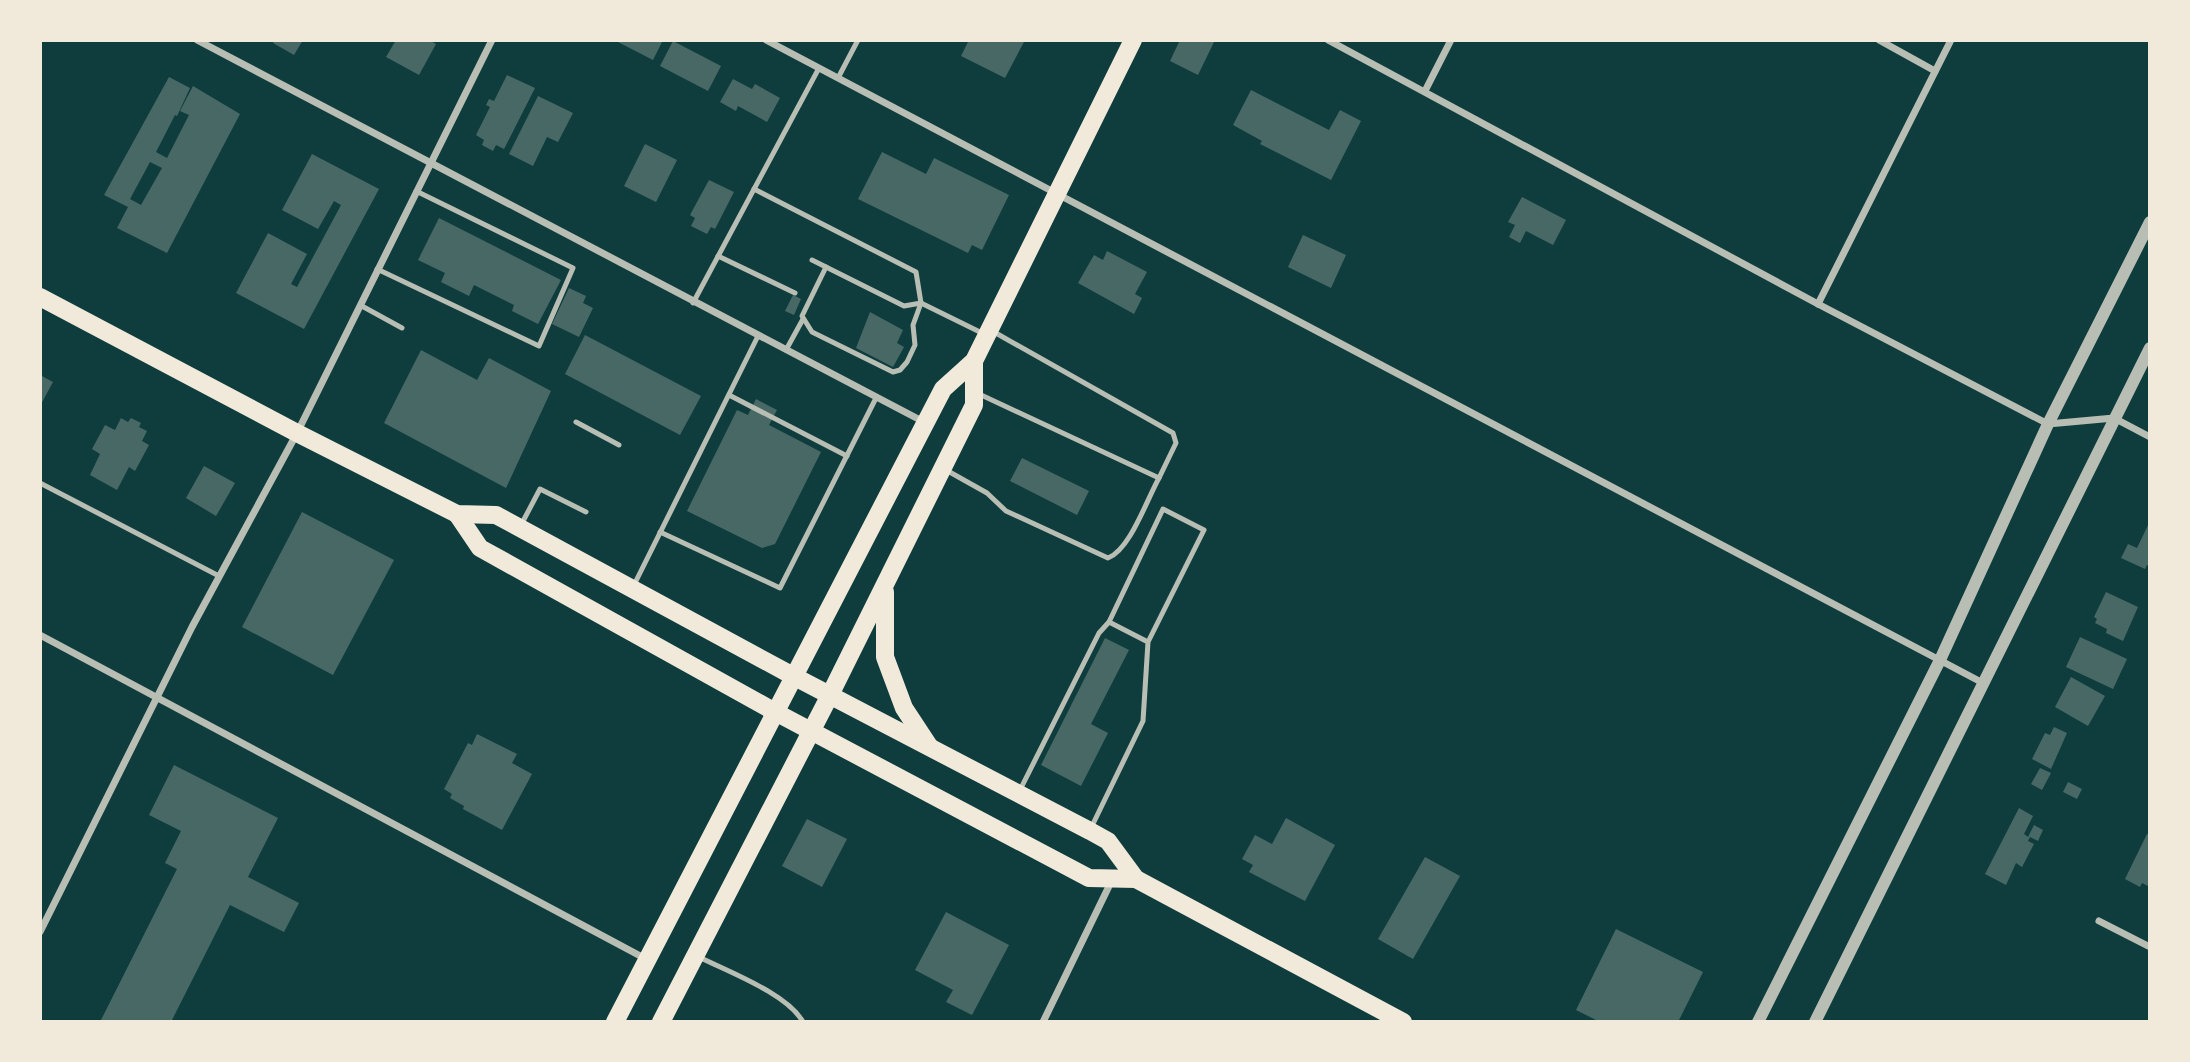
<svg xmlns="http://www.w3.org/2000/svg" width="2190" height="1062" font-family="Figtree,sans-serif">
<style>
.building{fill:#486865;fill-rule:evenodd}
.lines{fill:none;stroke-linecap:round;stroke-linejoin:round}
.service{stroke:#b8beb3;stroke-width:5}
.minor{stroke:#b8beb3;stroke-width:7}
.tertiary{stroke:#b8beb3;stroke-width:12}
.trunk{stroke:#f1e9da;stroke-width:18}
</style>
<rect width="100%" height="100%" fill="#0f3d3e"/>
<!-- building -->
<g class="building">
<path d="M275 40H303L294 55 273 43Z"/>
<path d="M396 40H429L436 44 419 75 386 57Z"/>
<path d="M614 40H663L653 60Z"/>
<path d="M969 40H1025L1005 78 961 56Z"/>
<path d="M1180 40H1215L1198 75 1170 61Z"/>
<path d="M673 41 721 66 708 91 660 66Z"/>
<path d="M507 75 535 88 504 149 496 145 493 151 482 145 484 140 476 135 490 107 486 105 489 99 494 101Z"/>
<path d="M169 77 190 88 177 116 175 115 156 152 167 158 189 115 180 111 193 86 240 114 167 253 117 228 128 207 104 195ZM150 162 162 168 141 205 130 199Z"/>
<path d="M733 79 752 89 755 84 780 98 767 122 738 106 736 111 720 102Z"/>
<path d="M1251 90 1329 130 1340 110 1361 121 1331 180 1260 144 1262 141 1233 125Z"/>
<path d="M538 96 573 113 558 142 547 137 533 166 509 154Z"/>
<path d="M645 144 677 160 656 202 624 186Z"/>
<path d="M882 152 926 174 934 158 1009 195 982 250 972 245 968 253 858 199Z"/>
<path d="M312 154 379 189 304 329 236 293 268 233 307 254 291 284 297 287 341 205 334 201 318 229 282 210Z"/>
<path d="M709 180 734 192 715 229 711 227 707 234 691 226 695 218 690 215Z"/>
<path d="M1522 197 1566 220 1553 245 1526 231 1520 243 1509 237 1515 225 1508 222Z"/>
<path d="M439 218 561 280 538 324 512 311 514 305 474 285 469 296 441 282 445 273 418 260Z"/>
<path d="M1303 235 1346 255 1331 288 1288 267Z"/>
<path d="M1107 251 1147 272 1135 294 1142 298 1134 314 1078 283 1094 255 1103 260Z"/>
<path d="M569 288 586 296 583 303 593 308 579 337 552 324Z"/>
<path d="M793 295 801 299 794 315 785 311Z"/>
<path d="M870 312 903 330 897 343 904 347 893 367 856 348Z"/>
<path d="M585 335 701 396 680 435 565 374Z"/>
<path d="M421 350 477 380 489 358 551 391 506 488 384 423Z"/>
<path d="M40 375 53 382 40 406Z"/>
<path d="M756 399 777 410 769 425 821 452 775 544 762 548 687 511 737 410 748 415Z"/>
<path d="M121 418 128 422 131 418 141 423 139 427 147 431 142 441 149 445 135 471 129 467 117 490 90 475 100 454 92 449 105 425 115 430Z"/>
<path d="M1022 458 1089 491 1077 515 1010 481Z"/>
<path d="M204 466 235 483 216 516 186 498Z"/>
<path d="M302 512 394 560 333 675 242 627Z"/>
<path d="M2150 521V566L2147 565 2145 569 2121 558 2128 544 2137 548Z"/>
<path d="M2106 592 2138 607 2123 641 2106 633 2107 629 2095 623 2097 619 2094 617Z"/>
<path d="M2080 637 2127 659 2113 689 2066 667Z"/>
<path d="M1105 638 1129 650 1091 724 1108 733 1081 786 1041 765Z"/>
<path d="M2071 677 2105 696 2088 726 2055 707Z"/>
<path d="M2054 727 2067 733 2051 769 2032 759 2045 733 2050 735Z"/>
<path d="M477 734 517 754 512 763 532 774 502 830 463 809 464 806 450 798 452 794 444 789 468 743 472 745Z"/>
<path d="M174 765 278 818 248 877 299 903 284 932 230 905 171 1022H100L177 869 165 863 181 831 149 815Z"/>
<path d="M2040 768 2051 773 2042 790 2031 784Z"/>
<path d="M2068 782 2082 789 2077 799 2063 792Z"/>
<path d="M2019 808 2033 816 2024 834 2028 837 2034 825 2043 830 2038 841 2030 837 2028 841 2034 844 2022 867 2016 863 2006 885 1985 874Z"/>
<path d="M1286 818 1335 845 1305 901 1249 872 1253 865 1242 859 1255 835 1272 844Z"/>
<path d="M807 819 847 839 822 887 782 866Z"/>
<path d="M2147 834 2150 835V887L2142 883 2140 887 2125 879Z"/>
<path d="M1425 857 1460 876 1413 959 1378 939Z"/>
<path d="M946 912 1009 945 972 1015 946 1002 953 990 915 970Z"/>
<path d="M1616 929 1703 972 1678 1022H1600L1576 1010Z"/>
</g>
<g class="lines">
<!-- service -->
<g class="service">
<path d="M838 78 858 40"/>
<path d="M754 189 916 272 921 303 913 325 915 345 907 362 900 370 893 372 889 370 812 332 802 316 826 267"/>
<path d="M718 256 795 293"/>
<path d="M812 260 904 306 921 303 984 334"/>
<path d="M377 269 539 346 573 268 416 191"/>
<path d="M693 303 819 68"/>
<path d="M360 305 402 328"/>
<path d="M994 332 1173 433 1176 443 1159 478"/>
<path d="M786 350 803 319"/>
<path d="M729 395 847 456"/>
<path d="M576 422 619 445"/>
<path d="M946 470 987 493 1006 511 1108 558C1130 550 1147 499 1159 478L979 394"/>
<path d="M40 483 219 576"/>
<path d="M521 525 540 489 586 512"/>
<path d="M660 532 780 588 876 398"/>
<path d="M634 585 758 336"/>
<path d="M1019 792 1099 633 1109 622"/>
<path d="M1091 828 1143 721 1148 642 1204 530 1163 509 1109 622 1148 642"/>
<path d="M697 956C726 971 787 993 803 1022"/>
</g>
<!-- minor -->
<g class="minor">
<path d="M197 40 924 422"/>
<path d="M766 40 1983 683"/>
<path d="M1328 40 1818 304 2048 424 2114 418 2150 437"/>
<path d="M1879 40 1935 71"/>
<path d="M1425 91 1451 40"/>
<path d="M1818 304 1951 40"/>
<path d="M40 635 646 959"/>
<path d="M2099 921 2150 947"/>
<path d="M40 932 192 627 297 433 492 40"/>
<path d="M1043 1022 1112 880"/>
</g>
<!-- tertiary -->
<g class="tertiary">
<path d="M1758 1022 1940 660 2048 424 2150 222"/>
<path d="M1815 1022 2150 348"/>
</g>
<!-- trunk -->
<g class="trunk">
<path d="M40 297 297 433 457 514 496 515 795 677 1090 831 1108 841 1136 879 1403 1022"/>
<path d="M457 514 480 548 777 713 1089 878 1136 879"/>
<path d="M885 592V657L904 708 929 746"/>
<path d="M615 1022 943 389 974 361 1133 40"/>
<path d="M661 1022 830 695 974 405V361"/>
</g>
</g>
<!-- border -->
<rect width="2190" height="1062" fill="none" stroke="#f1e9da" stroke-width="84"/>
</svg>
